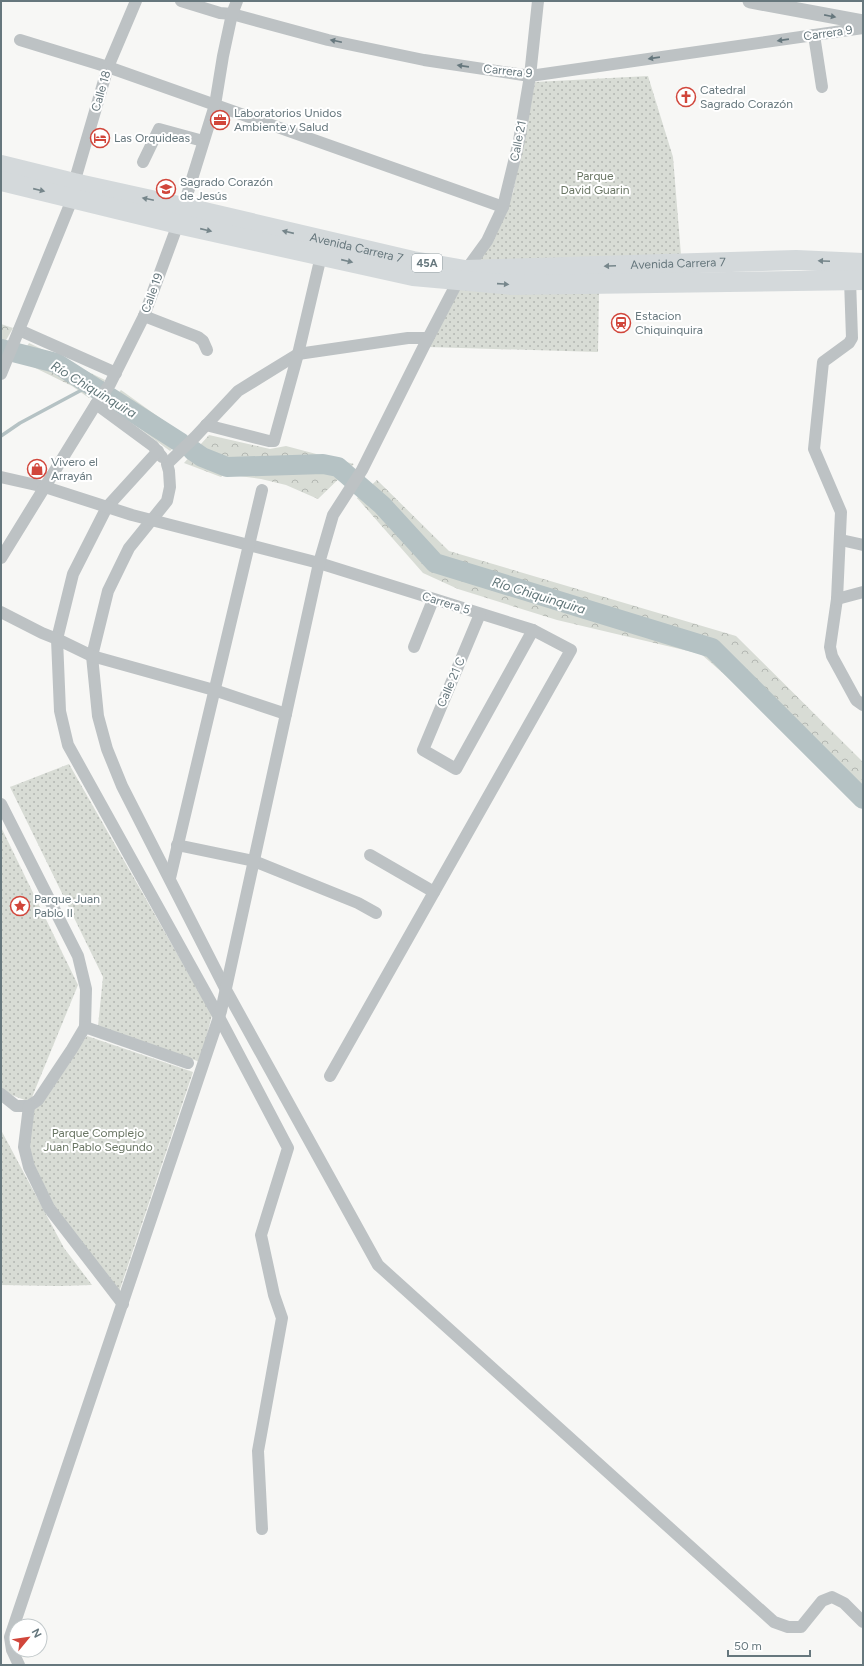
<svg xmlns="http://www.w3.org/2000/svg" width="864" height="1666" font-family="Figtree,sans-serif">
<style>
.forest{fill:url(#forest-crowns)}
.park{fill:url(#park-dots)}
.lines{fill:none;stroke-linecap:round;stroke-linejoin:round}
.stream{stroke:#b5c2c4;stroke-width:3.5}
.river{stroke:#b5c2c4;stroke-width:20}
.minor{stroke:#bdc2c4;stroke-width:12}
.tertiary{stroke:#bdc2c4;stroke-width:15}
.primary{stroke:#d4d9db;stroke-width:20}
.oneway{fill:#66777d}
.oneway2{fill:#76868b}
.labels{text-anchor:middle;stroke-width:4;stroke-linejoin:round;paint-order:stroke}
.shield{fill:#fff;stroke:#94a0a4;stroke-width:1}
.shield-label{font-size:11px;font-weight:bold;fill:#66777d}
.street-label{font-size:12px;fill:#66777d;stroke:#fff}
.poi-label{font-size:12px;fill:#66777d;stroke:#fff;text-anchor:start}
.park-label{font-size:12px;fill:#6a7664;stroke:#fff}
.water-label{font-size:13px;font-style:italic;fill:#607578;stroke:#fff}
</style>
<defs>
<pattern id="forest-crowns" width="20" height="18" patternUnits="userSpaceOnUse"><rect width="20" height="18" fill="#d8dcd5"/><path d="M2 6a3 3 0 1 1 6 0M12 15a3 3 0 1 1 6 0" fill="none" stroke="#b3b7b2"/></pattern>
<pattern id="park-dots" width="8" height="8" patternUnits="userSpaceOnUse"><rect width="8" height="8" fill="#d8dcd5"/><path d="M2 2h.1M6 6h.1" fill="none" stroke="#b3b7b2" stroke-width="1.8" stroke-linecap="round"/></pattern>
</defs>
<rect width="100%" height="100%" fill="#f7f7f5"/>
<!-- forest -->
<g class="forest">
<path d="M1 324 13 328 1 349Z"/>
<path d="M29 343 105 380 89 398 72 386 19 360Z"/>
<path d="M121 390 185 436 170 451 108 405Z"/>
<path d="M209 435 270 449 286 446 354 464 318 499 286 485 261 479 224 474 221 477 184 463Z"/>
<path d="M377 480 449 551 736 636 863 762V808L758 704 701 654 557 620 458 589 423 573 357 498Z"/>
</g>
<!-- park -->
<g class="park">
<path d="M648 76 673 157 681 255 476 264 513 193 535 82Z"/>
<path d="M459 288 599 292 598 352 428 347Z"/>
<path d="M69 764 212 1015 200 1062 98 1026 103 977 10 787Z"/>
<path d="M1 827 78 985 30 1102 1 1091Z"/>
<path d="M87 1036 193 1072 119 1292 50 1201 32 1166 28 1146 33 1110Z"/>
<path d="M1 1130 64 1248 92 1285 59 1286 1 1285Z"/>
</g>
<g class="lines">
<!-- stream -->
<path class="stream" d="M1 436 20 423 91 385"/>
<!-- river -->
<g class="river">
<path d="M1 349 56 363 181 443"/>
<path d="M192 450 202 457 227 467 323 464 338 467 382 505 435 563 712 648 863 799"/>
</g>
<!-- minor -->
<g class="minor">
<path d="M181 1 220 13 232 14 328 40 424 60 530 76 863 28"/>
<path d="M814 35 822 87"/>
<path d="M20 40 108 67 503 207"/>
<path d="M143 162 159 129 203 141"/>
<path d="M74 183 108 67 136 1"/>
<path d="M850 280 852 338 849 343 823 362 814 449 841 512 837 599 830 647 832 656 856 700 863 705"/>
<path d="M144 316 198 337 203 341 207 350"/>
<path d="M19 330 116 373"/>
<path d="M428 338H408L298 354 238 391 195 437 167 464 169 471 170 487 167 501 129 548 108 591 92 656 98 716 107 749 122 786 226 990 378 1265 774 1622 788 1627H801L822 1601 832 1597 844 1603 863 1622"/>
<path d="M1 374 73 197"/>
<path d="M96 404 153 446 162 457"/>
<path d="M206 425 269 441H274L298 354 321 256"/>
<path d="M158 451 107 507 73 574 57 639 60 711 68 745 219 1017 288 1148 261 1235 274 1295 282 1318 258 1451 262 1529"/>
<path d="M1 477 45 487 132 515 319 563 533 630 571 650 330 1076"/>
<path d="M841 540 863 545"/>
<path d="M1 558 96 404 110 384 144 316 178 224 215 105 223 56 232 14 237 1"/>
<path d="M837 599 863 592"/>
<path d="M1 612 42 633 57 639 92 656 214 690 286 714"/>
<path d="M480 614 423 750 456 769 533 630"/>
<path d="M414 647 433 600"/>
<path d="M1 804 78 956 86 989 85 1027 72 1049 38 1100 29 1106H16L1 1094"/>
<path d="M177 845 254 861 358 903 376 913"/>
<path d="M370 855 434 892"/>
<path d="M170 878 262 490"/>
<path d="M85 1027 188 1063"/>
<path d="M29 1106 24 1147 29 1167 49 1208 123 1304"/>
<path d="M19 1665 12 1650 10 1637 221 1011 319 563 333 515 362 470 424 346 458 281 487 241 503 207 519 141 530 76 538 1"/>
</g>
<!-- tertiary -->
<path class="tertiary" d="M750 1 863 22"/>
<!-- primary -->
<g class="primary">
<path id="s1" d="M1 165 74 183 183 207 413 261 465 270 796 260 863 263"/>
<path d="M1 181 178 224 413 276 512 285 863 280"/>
</g>
</g>
<!-- one-way arrows -->
<defs><path id="oneway-solid" d="M-6-.8H1V-3.2L6.5 0L1 3.2V.8H-6Z"/></defs>
<g class="oneway">
<use href="#oneway-solid" transform="translate(830 16) rotate(11)"/>
<use href="#oneway-solid" transform="translate(783 40) rotate(172)"/>
<use href="#oneway-solid" transform="translate(336 41) rotate(-168)"/>
<use href="#oneway-solid" transform="translate(654 58) rotate(172)"/>
<use href="#oneway-solid" transform="translate(463 66) rotate(-172)"/>
</g>
<g class="oneway2">
<use href="#oneway-solid" transform="translate(39 190) rotate(13)"/>
<use href="#oneway-solid" transform="translate(148 199) rotate(-168)"/>
<use href="#oneway-solid" transform="translate(206 230) rotate(13)"/>
<use href="#oneway-solid" transform="translate(288 232) rotate(-167)"/>
<use href="#oneway-solid" transform="translate(347 261) rotate(13)"/>
<use href="#oneway-solid" transform="translate(824 261) rotate(-178)"/>
<use href="#oneway-solid" transform="translate(610 266) rotate(178)"/>
<use href="#oneway-solid" transform="translate(503 284) rotate(4)"/>
</g>
<!-- icons -->
<defs>
<symbol id="church-ring" viewBox="-11 -11 22 22"><circle r="9.5" fill="#fff" stroke="#d1463b" stroke-width="1.5"/><path d="M-1.2-6h2.4v3.5h3.3v2.4h-3.3V6h-2.4V-.1h-3.3v-2.4h3.3Z" fill="#d1463b"/></symbol>
<symbol id="office-ring" viewBox="-11 -11 22 22"><circle r="9.5" fill="#fff" stroke="#d1463b" stroke-width="1.5"/><path d="M-6-3h4V-5.5h4V-3h4V5H-6ZM-1-4.5V-3h2v-1.5ZM-6 0V1H6V0Z" fill="#d1463b"/></symbol>
<symbol id="hotel-ring" viewBox="-11 -11 22 22"><circle r="9.5" fill="#fff" stroke="#d1463b" stroke-width="1.5"/><path d="M-6-4.5h1.5V1H6V5H4.5V3h-9V5H-6ZM-4 0a1.8 1.8 0 1 1 3.6 0ZM.5 0V-2.5h3Q6-2.5 6 0Z" fill="#d1463b"/></symbol>
<symbol id="school-ring" viewBox="-11 -11 22 22"><circle r="9.5" fill="#fff" stroke="#d1463b" stroke-width="1.5"/><path d="M0-5L7-2L0 1L-7-2ZM-4 1L0 2.5L4 1V4Q0 6-4 4Z" fill="#d1463b"/></symbol>
<symbol id="station-ring" viewBox="-11 -11 22 22"><circle r="9.5" fill="#fff" stroke="#d1463b" stroke-width="1.5"/><path d="M-3-6H3Q5-6 5-4V2Q5 4 3 4L4.5 6H3L1.5 4h-3L-3 6H-4.5L-3 4Q-5 4-5 2V-4Q-5-6-3-6ZM-3.5-4v3h7v-3ZM-3.5 1v1.5H-2V1ZM2 1v1.5H3.5V1Z" fill="#d1463b"/></symbol>
<symbol id="shop-ring" viewBox="-11 -11 22 22"><circle r="9.5" fill="#fff" stroke="#d1463b" stroke-width="1.5"/><path d="M-5-2.5h2.3a2.7 3.5 0 0 1 5.4 0H5L5.5 6h-11ZM-1.5-2.5h3a1.5 2.3 0 0 0-3 0Z" fill="#d1463b"/></symbol>
<symbol id="sight-ring" viewBox="-11 -11 22 22"><circle r="9.5" fill="#fff" stroke="#d1463b" stroke-width="1.5"/><path d="M0-6L1.8-2.2L6-1.7L2.9 1.2L3.7 5.4L0 3.3L-3.7 5.4L-2.9 1.2L-6-1.7L-1.8-2.2Z" fill="#d1463b"/></symbol>
</defs>
<g fill-rule="evenodd">
<use href="#church-ring" x="675" y="86" width="22" height="22"/>
<use href="#office-ring" x="209" y="109" width="22" height="22"/>
<use href="#hotel-ring" x="89" y="127" width="22" height="22"/>
<use href="#school-ring" x="155" y="178" width="22" height="22"/>
<use href="#station-ring" x="610" y="312" width="22" height="22"/>
<use href="#shop-ring" x="26" y="458" width="22" height="22"/>
<use href="#sight-ring" x="9" y="895" width="22" height="22"/>
</g>
<g class="labels">
<!-- shield labels -->
<rect class="shield" x="412" y="254" width="30" height="18" rx="3"/>
<g class="shield-label">
<text x="427" y="267">45A</text>
</g>
<!-- street labels -->
<g class="street-label">
<text transform="translate(828 33) rotate(-8)" y="4">Carrera 9</text>
<text transform="translate(508 71) rotate(6)" y="4">Carrera 9</text>
<text transform="translate(101 91) rotate(-74)" y="4">Calle 18</text>
<text transform="translate(518 141) rotate(-79)" y="4">Calle 21</text>
<text dy="4" stroke="none"><textPath href="#s1" startOffset="365">Avenida Carrera 7</textPath></text>
<text dy="4" stroke="none"><textPath href="#s1" startOffset="689">Avenida Carrera 7</textPath></text>
<text transform="translate(152 293) rotate(-70)" y="4">Calle 19</text>
<text transform="translate(446 603) rotate(17)" y="4">Carrera 5</text>
<text transform="translate(451 682) rotate(-67)" y="4">Calle 21 C</text>
</g>
<!-- poi labels -->
<g class="poi-label">
<text x="700" y="94">Catedral<tspan x="700" dy="14">Sagrado Corazón</tspan></text>
<text x="234" y="117">Laboratorios Unidos<tspan x="234" dy="14">Ambiente y Salud</tspan></text>
<text x="114" y="142">Las Orquideas</text>
<text x="180" y="186">Sagrado Corazón<tspan x="180" dy="14">de Jesús</tspan></text>
<text x="635" y="320">Estacion<tspan x="635" dy="14">Chiquinquira</tspan></text>
<text x="51" y="466">Vivero el<tspan x="51" dy="14">Arrayán</tspan></text>
<text x="34" y="903">Parque Juan<tspan x="34" dy="14">Pablo II</tspan></text>
</g>
<!-- park labels -->
<g class="park-label">
<text x="595" y="180">Parque<tspan x="595" dy="14">David Guarin</tspan></text>
<text x="98" y="1137">Parque Complejo<tspan x="98" dy="14">Juan Pablo Segundo</tspan></text>
</g>
<!-- water labels -->
<g class="water-label">
<text transform="translate(94 389) rotate(31)" y="5">Río Chiquinquira</text>
<text transform="translate(539 595) rotate(17)" y="5">Río Chiquinquira</text>
</g>
</g>
<!-- border -->
<rect width="864" height="1666" fill="none" stroke="#66777d" stroke-width="4"/>
<!-- north arrow -->
<g transform="translate(28 1638) rotate(61)"><circle r="19" fill="#ffffff" stroke="#c2c9cb"/>
<path d="M0-3L7 15L0 10L-7 15Z" fill="#d1463b"/>
<text y="-6" font-size="11" font-weight="bold" text-anchor="middle" fill="#66777d">N</text>
</g>
<!-- scale -->
<path d="M728 1650v6h82v-6" fill="none" stroke="#66777d" stroke-width="2"/>
<text x="734" y="1650" font-size="12" fill="#66777d" stroke="#ffffff" stroke-width="3" paint-order="stroke">50 m</text>
</svg>
